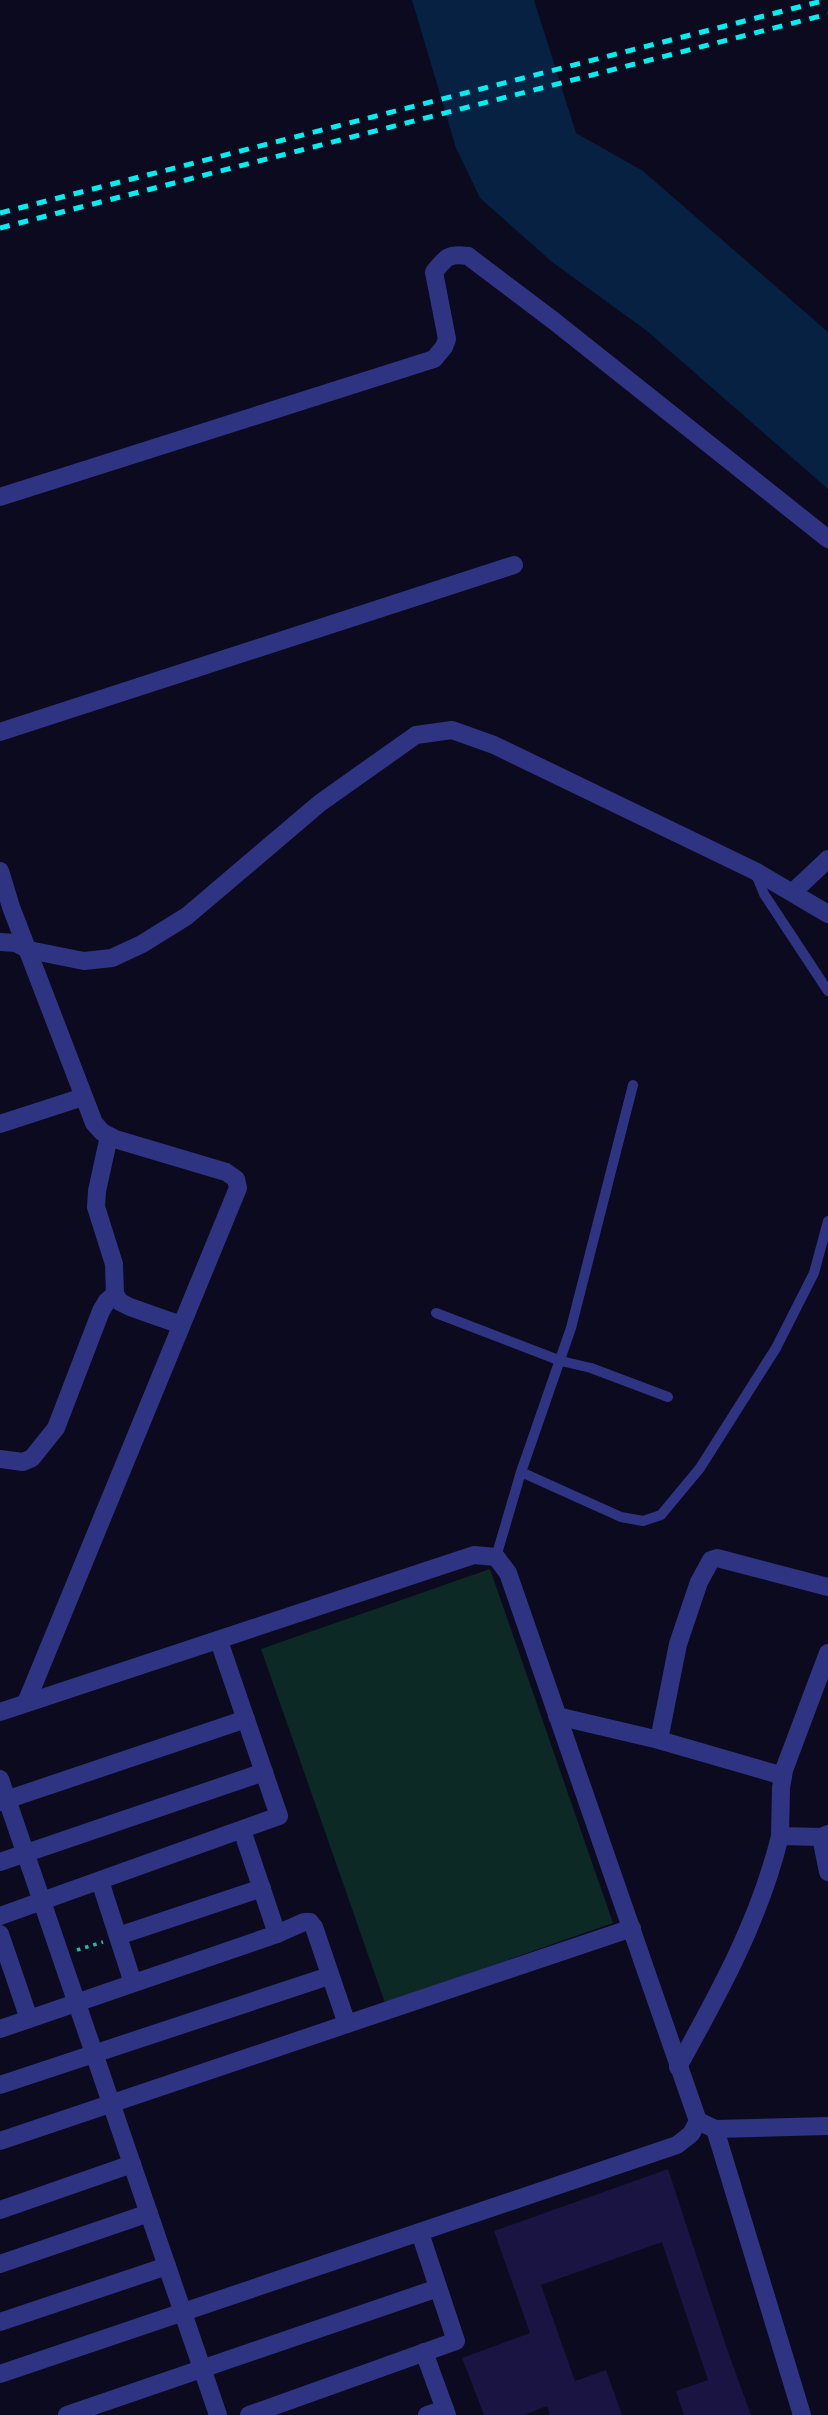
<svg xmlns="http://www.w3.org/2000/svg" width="828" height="2415" font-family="'Alegreya Sans',sans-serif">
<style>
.green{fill:#0c2925}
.water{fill:#062141}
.building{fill:#191441}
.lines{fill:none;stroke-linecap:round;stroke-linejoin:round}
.path{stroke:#20baa2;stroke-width:3.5;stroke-dasharray:3.5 5;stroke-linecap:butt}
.service{stroke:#2f3482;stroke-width:10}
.minor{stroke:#2f3482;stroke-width:18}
.tertiary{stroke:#2f3482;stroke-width:18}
.rail{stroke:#00f0f2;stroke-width:5;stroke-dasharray:10 9;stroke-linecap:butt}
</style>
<rect width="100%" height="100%" fill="#0b0a1e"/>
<!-- green -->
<path class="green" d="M490 1569 613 1923 385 2003 261 1649Z"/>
<!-- water -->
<path class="water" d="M412 0H534L576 133 643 171 828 332V489L647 331 552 262 480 198 456 148Z"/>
<!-- building -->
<path class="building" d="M668 2169 727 2349 751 2415H684L676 2391 708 2380 662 2242 541 2285 575 2381 606 2370 622 2415H550L547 2406 524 2415H484L462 2358 530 2333 494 2231Z"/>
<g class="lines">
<!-- path -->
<path class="path" d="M77 1950 103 1942"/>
<!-- service -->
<g class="service">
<path d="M756 874 764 894 828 991"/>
<path d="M436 1313 561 1361 591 1368 668 1397"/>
<path d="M521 1472 621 1517 643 1521 661 1515 700 1468 776 1348 814 1273 828 1221"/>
<path d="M496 1557 521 1472 571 1328 633 1085"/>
</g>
<!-- minor -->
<g class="minor">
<path d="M0 497 434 359 444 347 447 339 434 272C446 257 449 253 468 256L554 321 828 539"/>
<path d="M0 732 514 565"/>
<path d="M0 871 11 907 94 1123 102 1132 115 1139 226 1172 236 1179 238 1188 26 1703"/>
<path d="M793 892 828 859"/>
<path d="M0 942 16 943 29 950 84 961 112 958 142 944 187 916 320 803 416 735 452 730 494 745 755 871 828 914"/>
<path d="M0 1124 83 1097"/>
<path d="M109 1136 97 1191 96 1207 114 1264 115 1294 120 1302 130 1307 181 1325"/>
<path d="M0 1459 23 1462 32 1458 56 1428 101 1311 107 1301 115 1294"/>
<path d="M557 1716 659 1740 783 1776"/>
<path d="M659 1740 678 1644 699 1582 711 1560 717 1558 828 1587"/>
<path d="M0 1779 218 2415"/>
<path d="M0 1802 246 1719"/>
<path d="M242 1830 277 1934"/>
<path d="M780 1836 781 1788 784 1770 828 1653"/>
<path d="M821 1837 828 1872"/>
<path d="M0 1862 264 1772"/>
<path d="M100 1881 133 1983"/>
<path d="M0 1916 279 1816 219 1641"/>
<path d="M0 1934 29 2019"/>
<path d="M118 1936 262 1888"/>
<path d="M0 2029 277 1934 304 1922H310L314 1927 347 2024"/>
<path d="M678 2067C719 1993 760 1919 780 1836L821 1837 828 1834"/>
<path d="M0 2085 329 1976"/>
<path d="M715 2129 802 2415"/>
<path d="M0 2141 632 1928"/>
<path d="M0 2210 132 2164"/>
<path d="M0 2264 149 2213"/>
<path d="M0 2322 167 2266"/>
<path d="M424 2352 447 2415"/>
<path d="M0 2374 677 2145 691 2134 698 2121"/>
<path d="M67 2415 438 2288"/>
<path d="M249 2415 456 2341 420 2233"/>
<path d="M427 2415 445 2409"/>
</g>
<!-- tertiary -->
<path class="tertiary" d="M0 1712 474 1555 496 1557 508 1573 698 2121 715 2129 828 2126"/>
<!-- rail -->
<g class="rail">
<path d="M0 213 826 0"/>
<path d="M0 228 828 14"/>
</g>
</g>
</svg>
